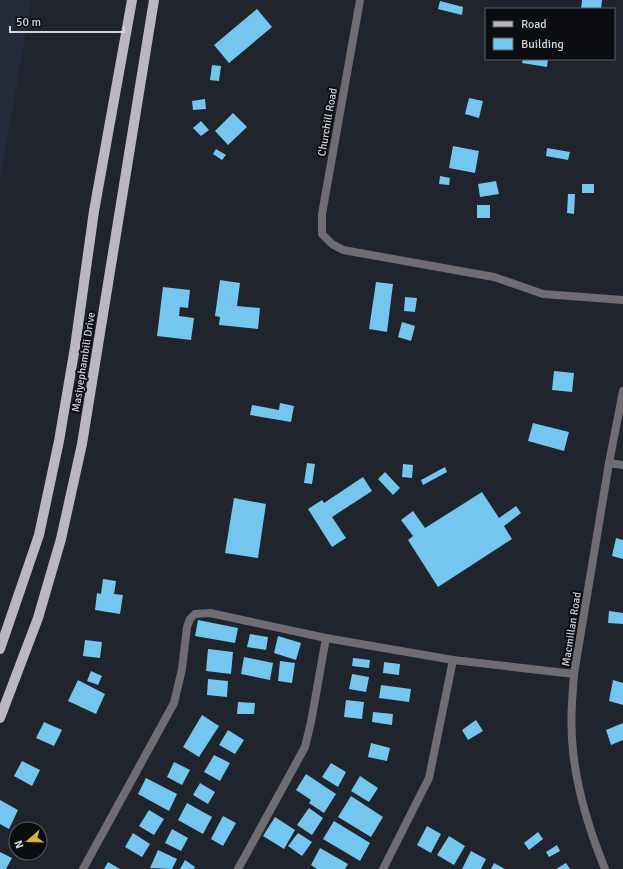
<svg xmlns="http://www.w3.org/2000/svg" width="623" height="869" font-family="Signika,sans-serif">
<style>
.built{fill:#242b3b}
.building{fill:#74c6ef}
.lines{fill:none;stroke-linecap:round;stroke-linejoin:round}
.minor{stroke:#6f6d72;stroke-width:8}
.primary{stroke:#bab7c2;stroke-width:10}
.labels{text-anchor:middle;stroke-width:4;stroke-linejoin:round;paint-order:stroke}
.street-label{font-size:11px;fill:#d1d4db;stroke:#0b0d11}
</style>
<rect width="100%" height="100%" fill="#1f242d"/>
<!-- built -->
<path class="built" d="M0 0H31L0 184Z"/>
<!-- building -->
<g class="building">
<path d="M582 0H602L601 9H581Z"/>
<path d="M440 1 463 7 462 15 438 9Z"/>
<path d="M257 9 272 27 229 63 214 45Z"/>
<path d="M523 59H548L547 67 522 63Z"/>
<path d="M212 65 221 66 219 81 210 80Z"/>
<path d="M469 98 483 101 479 118 465 114Z"/>
<path d="M205 99 206 109 193 110 192 101Z"/>
<path d="M233 113 247 127 228 145 215 131Z"/>
<path d="M201 121 209 130 201 136 193 128Z"/>
<path d="M453 146 479 151 475 173 449 168Z"/>
<path d="M547 148 570 152 568 160 546 156Z"/>
<path d="M216 149 226 155 222 160 213 154Z"/>
<path d="M440 176 450 178 449 185 439 184Z"/>
<path d="M496 181 499 194 480 197 478 184Z"/>
<rect x="582" y="184" width="12" height="9"/>
<path d="M568 194H575L574 214 567 213Z"/>
<rect x="477" y="205" width="13" height="13"/>
<path d="M220 280 240 283 237 306 260 308 258 329 219 325 220 317 215 316Z"/>
<path d="M376 282 393 284 387 332 369 329Z"/>
<path d="M163 287 190 290 188 308 180 307 179 316 194 318 191 340 157 336Z"/>
<path d="M405 297 417 298 415 312 404 311Z"/>
<path d="M402 322 415 326 411 341 398 337Z"/>
<path d="M554 371 574 373 572 392 552 390Z"/>
<path d="M280 403 294 406 291 422 250 415 252 405 279 410Z"/>
<path d="M533 423 569 432 564 451 528 441Z"/>
<path d="M307 463 315 464 312 484 304 483Z"/>
<path d="M403 464 413 465 412 478 402 477Z"/>
<path d="M445 467 447 472 423 485 421 480Z"/>
<path d="M385 472 400 488 393 495 378 479Z"/>
<path d="M363 477 372 491 332 517 346 538 332 547 308 509 322 500 324 503Z"/>
<path d="M482 492 499 518 516 506 521 513 504 526 512 539 438 587 408 540 413 536 401 520 413 511 425 528Z"/>
<path d="M234 498 266 504 258 558 225 553Z"/>
<path d="M616 538 623 540V559L612 556Z"/>
<path d="M103 579 116 581 114 594 123 595 120 614 95 610 97 593 101 594Z"/>
<path d="M609 611 623 613V624L608 623Z"/>
<path d="M198 620 238 628 235 643 195 636Z"/>
<path d="M250 634 268 637 266 650 247 647Z"/>
<path d="M278 636 301 643 296 660 274 653Z"/>
<path d="M85 640 102 642 100 658 83 656Z"/>
<path d="M208 649 233 652 231 674 206 671Z"/>
<path d="M244 657 273 663 270 680 241 674Z"/>
<path d="M353 658 370 660 369 668 352 666Z"/>
<path d="M280 661 295 663 292 683 278 681Z"/>
<path d="M384 662 400 664 399 675 383 673Z"/>
<path d="M91 671 102 676 98 685 87 681Z"/>
<path d="M352 674 369 677 366 692 349 689Z"/>
<path d="M208 679 228 681 227 697 207 695Z"/>
<path d="M78 680 105 694 96 714 68 701Z"/>
<path d="M613 680 623 683V705L609 701Z"/>
<path d="M381 685 411 689 409 702 379 698Z"/>
<path d="M346 700 364 702 362 719 344 717Z"/>
<path d="M238 702 255 703 254 714H237Z"/>
<path d="M373 712 393 714 392 725 372 722Z"/>
<path d="M202 715 219 726 199 757 183 747Z"/>
<path d="M476 720 483 731 468 740 462 730Z"/>
<path d="M44 722 62 730 54 746 36 738Z"/>
<path d="M623 723V740L611 745 606 730Z"/>
<path d="M228 730 244 740 235 754 219 745Z"/>
<path d="M371 743 390 748 387 761 368 757Z"/>
<path d="M214 755 230 763 220 781 204 772Z"/>
<path d="M22 761 40 770 32 786 14 776Z"/>
<path d="M174 762 190 770 182 785 167 777Z"/>
<path d="M331 763 346 772 338 787 322 777Z"/>
<path d="M306 774 336 794 324 813 309 803 311 800 296 790Z"/>
<path d="M360 776 378 788 369 802 351 791Z"/>
<path d="M146 778 177 794 169 811 138 794Z"/>
<path d="M200 783 215 792 208 804 193 795Z"/>
<path d="M351 796 383 817 371 837 338 817Z"/>
<path d="M0 800 18 810 9 829 0 824Z"/>
<path d="M187 803 212 817 203 834 178 820Z"/>
<path d="M309 808 323 818 312 835 297 825Z"/>
<path d="M149 810 164 819 154 835 139 826Z"/>
<path d="M223 816 236 823 223 846 211 839Z"/>
<path d="M275 817 295 830 284 849 263 836Z"/>
<path d="M334 821 370 843 360 861 323 839Z"/>
<path d="M427 826 441 834 431 853 417 845Z"/>
<path d="M172 829 188 838 181 851 165 843Z"/>
<path d="M538 832 543 839 529 850 524 843Z"/>
<path d="M133 833 150 844 142 857 125 847Z"/>
<path d="M298 833 312 842 302 856 288 846Z"/>
<path d="M449 836 465 846 454 865 437 855Z"/>
<path d="M557 845 560 851 549 857 546 852Z"/>
<path d="M320 848 348 864 345 869H317L311 865Z"/>
<path d="M158 850 177 859 172 869 150 868Z"/>
<path d="M471 851 486 859 481 869H462Z"/>
<path d="M0 852 12 858 6 869H0Z"/>
<path d="M185 860 195 867 194 869H180Z"/>
<path d="M108 862 120 869H104Z"/>
<path d="M494 863 505 869H491Z"/>
<path d="M566 863 570 869H556Z"/>
</g>
<g class="lines">
<!-- minor -->
<g class="minor">
<path d="M360 0 322 214V234L332 244 343 250 494 277 543 294 623 300"/>
<path d="M609 463 623 465"/>
<path d="M83 869 174 703 182 669 187 627 190 619 195 614 210 613 326 638 453 660 574 674"/>
<path d="M238 869 305 747 311 722 326 638"/>
<path d="M383 869 429 778 453 660"/>
<path d="M605 869C590 832 577 791 573 751 570 725 572 699 574 674L609 463 623 391"/>
</g>
<!-- primary -->
<g class="primary">
<path d="M0 649 39 535 59 441 75 347 94 211 132 0"/>
<path d="M0 718 38 618 61 539 82 444 154 0"/>
</g>
</g>
<g class="labels">
<!-- street labels -->
<g class="street-label">
<text transform="translate(327 122) rotate(-80)" y="4">Churchill Road</text>
<text transform="translate(83 362) rotate(-81)" y="4">Masiyephambili Drive</text>
<text transform="translate(571 629) rotate(-81)" y="4">Macmillan Road</text>
</g>
</g>
<!-- legend -->
<rect x="485" y="8" width="130" height="52" fill="#0b0d11" stroke="#5a5d62"/>
<rect x="493" y="21" width="20" height="6" fill="#bab7c2" stroke="#5a5d62"/>
<text x="521" y="28" font-size="12" fill="#d1d4db">Road</text>
<rect x="493" y="38" width="20" height="12" fill="#74c6ef" stroke="#5a5d62"/>
<text x="521" y="48" font-size="12" fill="#d1d4db">Building</text>
<!-- north arrow -->
<g transform="translate(28 841) rotate(250)"><circle r="19" fill="#0b0d11" stroke="#5a5d62"/>
<path d="M0-3L7 15L0 10L-7 15Z" fill="#d5b534"/>
<text y="-6" font-size="11" font-weight="bold" text-anchor="middle" fill="#d1d4db">N</text>
</g>
<!-- scale -->
<path d="M10 26v6h114v-6" fill="none" stroke="#d1d4db" stroke-width="2"/>
<text x="16" y="26" font-size="12" fill="#d1d4db" stroke="#0b0d11" stroke-width="3" paint-order="stroke">50 m</text>
</svg>
